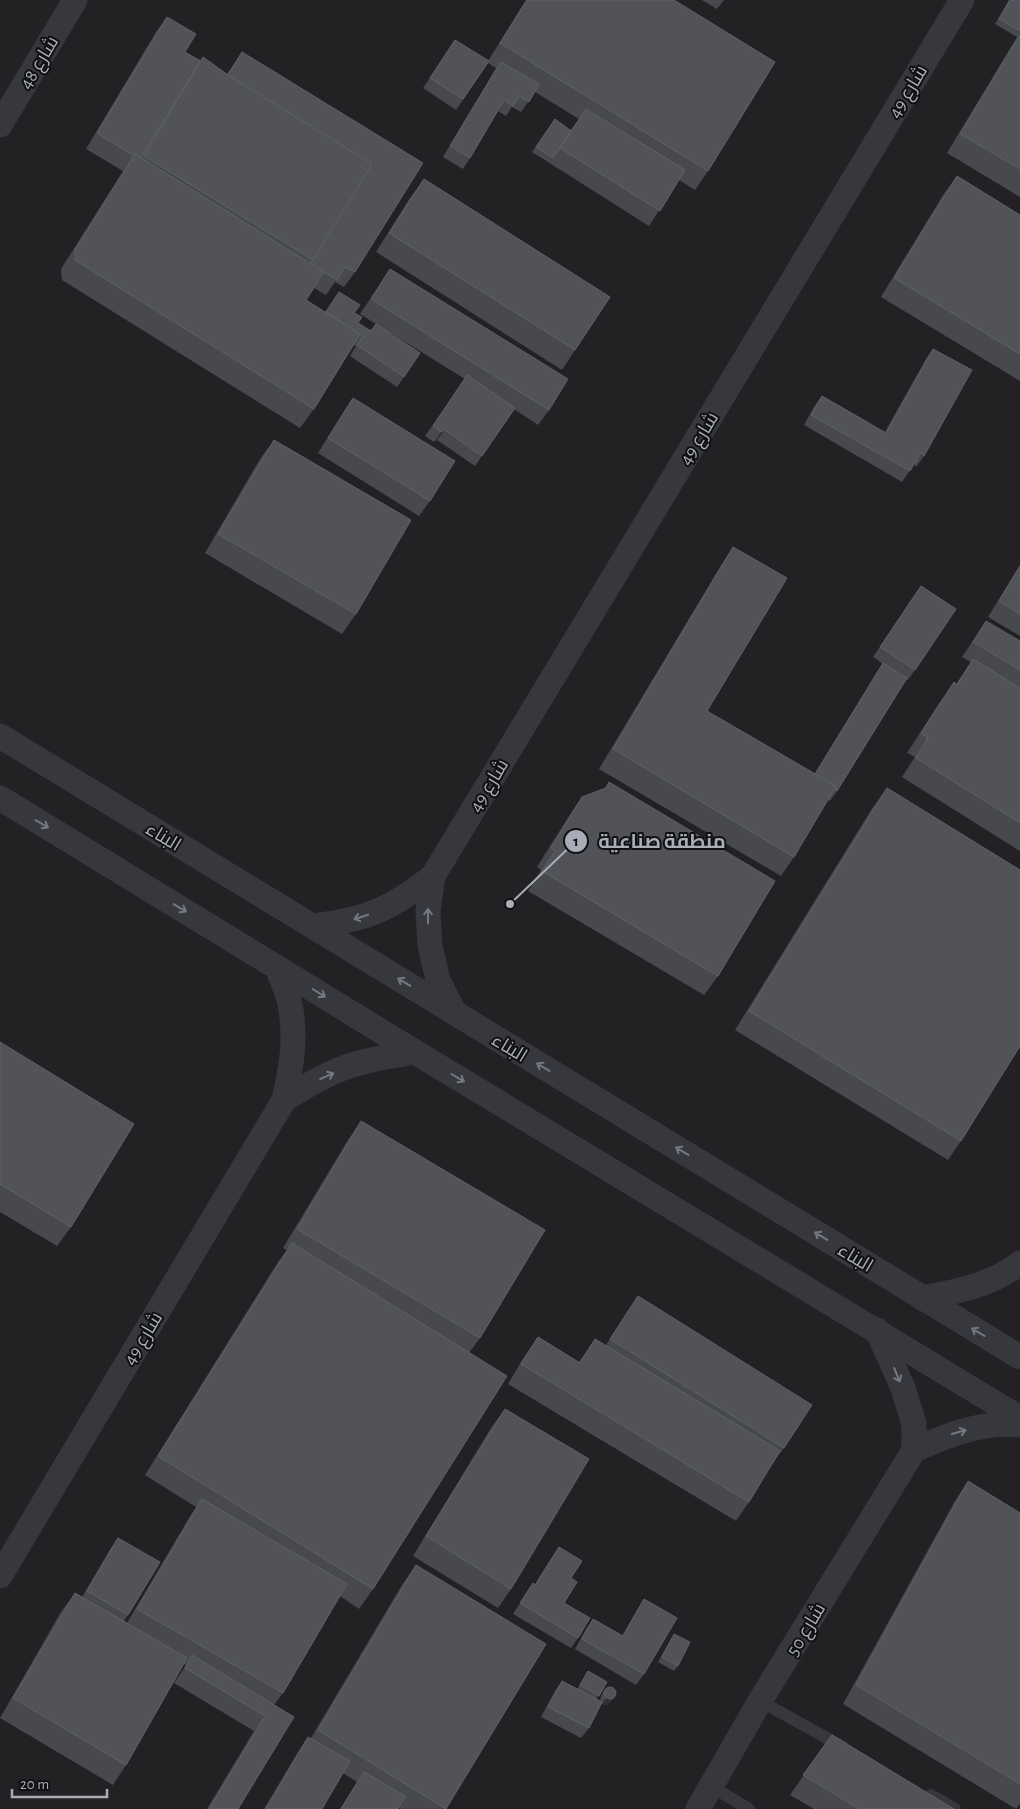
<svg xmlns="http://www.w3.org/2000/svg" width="1020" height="1809" font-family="'Alegreya Sans',Cairo,sans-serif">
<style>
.built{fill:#222225}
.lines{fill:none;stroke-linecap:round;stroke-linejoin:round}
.service{stroke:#37383d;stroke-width:12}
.minor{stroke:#37383d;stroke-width:25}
.wall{fill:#47494d}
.shaded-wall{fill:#2f3033}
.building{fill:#525359;stroke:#5f6168}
.oneway{stroke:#757881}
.labels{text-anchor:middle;stroke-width:4;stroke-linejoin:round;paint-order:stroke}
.street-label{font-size:19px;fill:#a8adb8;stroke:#111113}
.leader{fill:none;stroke:#a8adb8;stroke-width:2}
.callout-dot{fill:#a8adb8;stroke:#111113;stroke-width:2}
.mark-label{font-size:15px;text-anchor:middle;font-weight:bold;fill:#111}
.callout-label{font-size:20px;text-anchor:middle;font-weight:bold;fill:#a8adb8;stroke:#111113;stroke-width:4;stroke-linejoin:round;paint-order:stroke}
</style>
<rect width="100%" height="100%" fill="#161618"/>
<!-- built -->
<rect class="built" x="0" y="0" width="1020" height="1809"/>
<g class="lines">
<!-- service -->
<g class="service">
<path d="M760 1701 843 1747"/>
<path d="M712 1787 749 1809"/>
<path d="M931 1795 955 1809"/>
</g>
<!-- minor -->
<g class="minor">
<path d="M0 125 75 0"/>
<path d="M0 736 1020 1357"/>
<path d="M0 798 415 1052 1020 1418"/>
<path d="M433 876 428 911 430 946 438 980 454 1012"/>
<path d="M313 926C366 920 391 909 433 876L962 0"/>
<path d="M284 1100C304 1087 324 1075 346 1067 368 1059 392 1056 415 1052"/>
<path d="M922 1298C956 1292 992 1285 1020 1263"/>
<path d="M914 1450C948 1435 982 1421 1020 1425"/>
<path d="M0 1576 284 1100C292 1065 297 1035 289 1000 286 989 281 978 277 967"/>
<path d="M698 1809 760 1701 914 1450V1424L903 1388 877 1330"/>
</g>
</g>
<!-- wall -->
<g class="wall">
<path d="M526 0H674L708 171 695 190 679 180 649 226 532 152 555 119 571 130 579 119 535 92 521 112 512 107 506 116 498 111 470 158 463 169 443 157 496 68 488 63 456 110 423 88 455 40 488 61Z"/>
<path d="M702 0H724L717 9Z"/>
<path d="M1009 0H1020V197L947 153 1017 37 995 24Z"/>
<path d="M167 17 185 52 227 74 242 52 355 272 344 287 335 282 326 295 314 288 306 300 325 312 339 292 354 313 358 323 371 331 376 324 360 314 390 269 549 410 538 425 514 409 475 466 437 440 434 442 425 436 465 379 389 332 404 377 397 387 350 356 356 346 354 345 314 409 300 428 62 280 61 269 123 171 86 149 156 32Z"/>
<path d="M957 176 1020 215V381L881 297 943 195Z"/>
<path d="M424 179 575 350 562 370 376 252 410 198Z"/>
<path d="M933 349 924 456 916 467 914 464 902 482 804 425 814 407 822 396 885 432 926 359Z"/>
<path d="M353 398 430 501 419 516 318 453 343 413Z"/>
<path d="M274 440 356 614 342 634 205 553 260 459Z"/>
<path d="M733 547 707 711 815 774 876 674 883 664 873 657 921 586 956 609 908 680 906 679 837 791 830 801 828 800 794 857 781 876 599 769 720 567Z"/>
<path d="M1020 565V636L988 617Z"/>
<path d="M986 621 1020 641V851L902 777 915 757 907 753 940 702 954 682 956 684 971 662 962 657Z"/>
<path d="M609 782 718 976 704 995 528 891 541 870 537 867 569 816 582 797 605 788Z"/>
<path d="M887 788 961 1141 948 1160 735 1030 873 807Z"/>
<path d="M0 1042 71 1227 57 1246 0 1212Z"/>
<path d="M361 1121 480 1338 469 1353 373 1589 359 1609 340 1596 283 1693 274 1705 238 1809H207L254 1731 174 1683 186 1665 184 1664 126 1765 113 1785 0 1718 61 1612 75 1593 82 1597 111 1548 118 1538 128 1615 124 1621 127 1623 189 1518 196 1507 145 1475 278 1262 287 1250 283 1248 348 1140Z"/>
<path d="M638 1296 784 1448 773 1462 749 1502 736 1521 508 1384 524 1357 538 1337 579 1362 595 1339 606 1345Z"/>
<path d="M505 1409 511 1589 498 1608 413 1556 491 1428Z"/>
<path d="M968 1481 1020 1513V1804L1016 1809 843 1704 955 1501Z"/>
<path d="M559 1547 571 1578 564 1603 578 1638 571 1648 513 1614 533 1583 535 1585Z"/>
<path d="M416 1565 446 1809H401L399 1807 398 1809H340L357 1782 343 1773 322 1809H264L298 1752 308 1737 311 1738 402 1585Z"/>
<path d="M644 1599V1674L636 1685 575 1649 586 1629 593 1619 622 1636 637 1610Z"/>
<path d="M674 1634 678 1666 674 1671 658 1662Z"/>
<path d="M588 1671 607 1682 596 1699 601 1702 600 1700 602 1694 606 1689 611 1702 606 1705 602 1704V1703L589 1728 581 1738 541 1717 555 1691 562 1681 577 1689Z"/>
<path d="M832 1735 954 1809H814L790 1795Z"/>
</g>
<!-- shaded-wall -->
<g class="shaded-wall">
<path d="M445 430 437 440 434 442 441 432Z"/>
<path d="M615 1697 611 1702 606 1705 602 1704 606 1698Z"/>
</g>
<!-- building -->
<g class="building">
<path d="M527 0H674L775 62 708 171 500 43Z"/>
<path d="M1010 0H1020V31L999 19Z"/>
<path d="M167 17 196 34 185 52 200 61 141 158 135 154 134 156 97 133Z"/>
<path d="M1020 35V169L960 134Z"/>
<path d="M455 40 489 61 463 99 430 78Z"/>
<path d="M242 52 423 163 355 272 345 267 337 280 310 264 372 164 228 75Z"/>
<path d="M203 57 228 75 372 164 313 260 144 156Z"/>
<path d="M501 62 539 84 529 102 519 96 513 106 504 100 470 158 450 146Z"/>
<path d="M586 109 685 170 660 211 560 148Z"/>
<path d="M555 119 571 131 553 158 536 147Z"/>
<path d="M135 154 324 272 306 300 360 334 314 409 75 260V250Z"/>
<path d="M957 176 1020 215V354L894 278Z"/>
<path d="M424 179 610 297 575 350 389 233Z"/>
<path d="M390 269 568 379 549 410 371 299Z"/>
<path d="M339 292 360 305 354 313 362 317 358 323 371 331 376 324 420 353 404 377 357 345 363 336 326 312Z"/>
<path d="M933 349 972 370 924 456 921 452 910 471 811 415 822 396 886 433Z"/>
<path d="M467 375 515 408 482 456 445 430 441 432 433 426Z"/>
<path d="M353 398 455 461 430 501 328 438Z"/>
<path d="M274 440 411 520 356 614 218 534Z"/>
<path d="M733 547 787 578 707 711 836 786 794 857 613 749Z"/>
<path d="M1020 566V614L999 601Z"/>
<path d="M921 586 956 609 915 670 880 647Z"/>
<path d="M986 621 1020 641V670L973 642Z"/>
<path d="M973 659 1020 688V823L916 758 928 738 921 733 954 682 957 685Z"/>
<path d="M883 663 907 678 837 791 835 789 836 786 815 774Z"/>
<path d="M609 782 775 881 718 976 542 871 555 851 551 848 582 797 606 788Z"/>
<path d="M887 788 1020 870V1046L961 1141 749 1011Z"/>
<path d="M0 1042 134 1124 71 1227 0 1184Z"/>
<path d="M361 1121 545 1230 480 1338 297 1229Z"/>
<path d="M292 1243 507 1376 373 1589 158 1456Z"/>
<path d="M638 1296 812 1405 784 1448 610 1339Z"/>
<path d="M538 1337 580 1363 595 1339 780 1451 749 1502 521 1364Z"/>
<path d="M505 1409 589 1459 511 1589 426 1536Z"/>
<path d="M968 1481 1020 1513V1784L856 1685Z"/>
<path d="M202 1499 347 1584 283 1693 137 1609Z"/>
<path d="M118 1538 160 1562 128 1615 87 1591Z"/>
<path d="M559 1547 582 1561 571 1578 577 1582 564 1603 590 1618 578 1638 520 1603 533 1583 535 1585Z"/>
<path d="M416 1565 546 1644 446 1809 318 1730Z"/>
<path d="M75 1593 187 1658 126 1765 13 1698Z"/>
<path d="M644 1599 677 1618 644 1674 582 1639 593 1619 623 1636Z"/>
<path d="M674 1634 690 1642 678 1666 662 1657Z"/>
<path d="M192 1655 294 1717 238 1809H209L265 1716 185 1668Z"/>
<path d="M588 1671 607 1682 599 1696 580 1685Z"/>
<path d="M562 1681 602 1702 589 1728 548 1707Z"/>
<circle cx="610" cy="1693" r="6"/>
<path d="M832 1735 954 1809H859L803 1775Z"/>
<path d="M308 1737 350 1761 322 1809H266Z"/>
<path d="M364 1772 405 1796 398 1809H341Z"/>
</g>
<!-- one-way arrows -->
<defs><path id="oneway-shaft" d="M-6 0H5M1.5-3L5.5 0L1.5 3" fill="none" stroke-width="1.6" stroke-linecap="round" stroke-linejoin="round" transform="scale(1.25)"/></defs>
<g class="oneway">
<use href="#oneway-shaft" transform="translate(42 824) rotate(31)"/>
<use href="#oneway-shaft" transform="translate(180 908) rotate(31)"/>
<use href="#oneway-shaft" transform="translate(428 916) rotate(-90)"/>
<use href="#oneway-shaft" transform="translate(361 917) rotate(162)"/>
<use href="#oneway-shaft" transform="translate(404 982) rotate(-149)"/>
<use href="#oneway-shaft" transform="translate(319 993) rotate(32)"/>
<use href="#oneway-shaft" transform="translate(543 1067) rotate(-149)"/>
<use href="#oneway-shaft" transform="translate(327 1076) rotate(-24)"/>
<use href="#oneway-shaft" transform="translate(458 1078) rotate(31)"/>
<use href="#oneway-shaft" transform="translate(682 1151) rotate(-149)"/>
<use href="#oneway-shaft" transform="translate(821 1236) rotate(-149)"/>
<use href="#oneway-shaft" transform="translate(978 1332) rotate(-149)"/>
<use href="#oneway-shaft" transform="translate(897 1375) rotate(68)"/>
<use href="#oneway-shaft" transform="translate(959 1432) rotate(-16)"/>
</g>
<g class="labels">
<!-- street labels -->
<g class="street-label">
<text transform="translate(38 62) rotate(-59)" y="7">شارع 48</text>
<text transform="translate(907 91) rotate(-59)" y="7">شارع 49</text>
<text transform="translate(698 438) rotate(-59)" y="7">شارع 49</text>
<text transform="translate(488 785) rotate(-59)" y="7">شارع 49</text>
<text transform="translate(164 836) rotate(31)" y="7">البناء</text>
<text transform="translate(510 1047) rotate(31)" y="7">البناء</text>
<text transform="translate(856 1257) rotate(31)" y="7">البناء</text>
<text transform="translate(142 1338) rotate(-59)" y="7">شارع 49</text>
<text transform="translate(805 1629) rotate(-59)" y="7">شارع 50</text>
</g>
</g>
<!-- callouts -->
<path class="leader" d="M510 904L576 841"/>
<g class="callout-dot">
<circle cx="510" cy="904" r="5"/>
<circle cx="576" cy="841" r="12"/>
</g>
<g class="mark-label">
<text x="576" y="846">1</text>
</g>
<g class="callout-label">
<text x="662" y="848">منطقة صناعية</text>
</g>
<!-- scale -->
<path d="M12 1789v8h95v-8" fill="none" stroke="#a8adb8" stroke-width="2.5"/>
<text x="20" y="1789" font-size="15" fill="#a8adb8" stroke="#111113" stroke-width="4" paint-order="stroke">20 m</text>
</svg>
